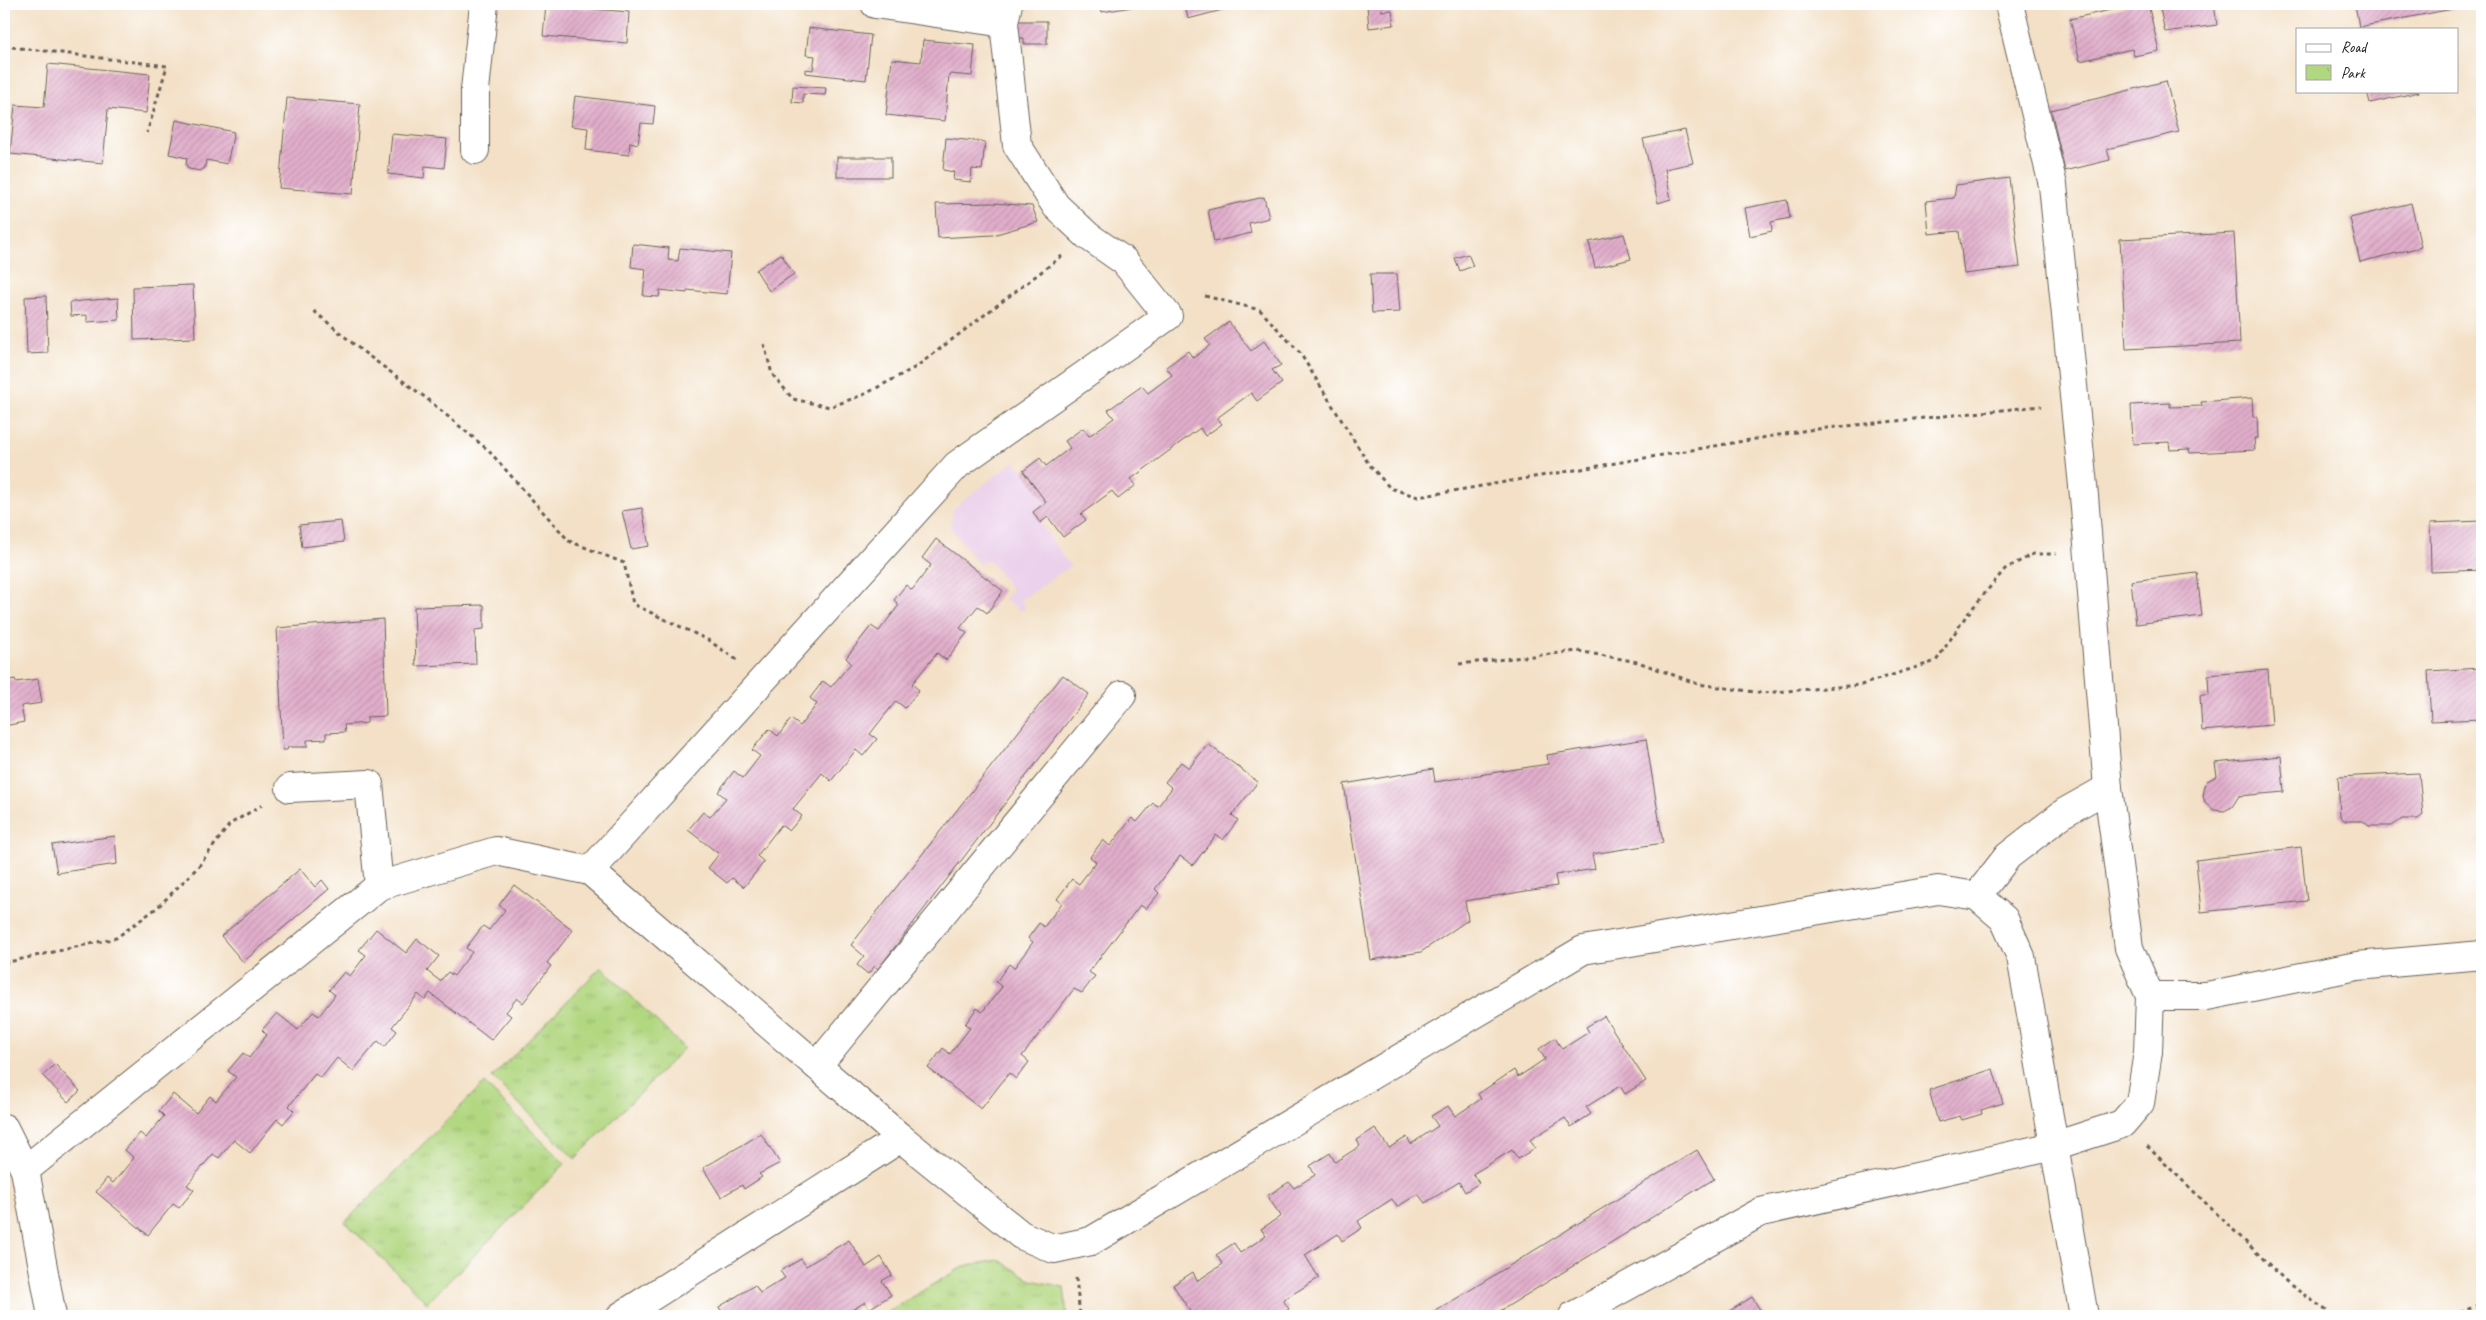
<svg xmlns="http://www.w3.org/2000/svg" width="2486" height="1320" font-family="Caveat,sans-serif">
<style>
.built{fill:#ebd1eb}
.park{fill:url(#park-tufts);stroke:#677a4e}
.building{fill:url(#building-hatch)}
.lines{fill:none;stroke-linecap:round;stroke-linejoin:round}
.minor-casing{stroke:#676158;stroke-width:30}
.path{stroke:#676158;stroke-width:3;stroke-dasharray:4 4;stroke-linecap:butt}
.minor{stroke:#fff;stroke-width:28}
</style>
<defs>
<pattern id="park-tufts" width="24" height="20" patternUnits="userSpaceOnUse" patternTransform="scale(1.25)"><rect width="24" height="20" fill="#b2d781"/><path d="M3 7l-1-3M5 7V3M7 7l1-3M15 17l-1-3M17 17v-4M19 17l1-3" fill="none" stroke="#98b86f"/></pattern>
<pattern id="building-hatch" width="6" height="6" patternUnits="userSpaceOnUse" patternTransform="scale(1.25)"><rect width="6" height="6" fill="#e1aecb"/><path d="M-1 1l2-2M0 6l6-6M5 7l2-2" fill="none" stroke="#c095ae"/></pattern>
</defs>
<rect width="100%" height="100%" fill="#fff"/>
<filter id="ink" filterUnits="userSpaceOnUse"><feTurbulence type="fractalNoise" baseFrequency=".02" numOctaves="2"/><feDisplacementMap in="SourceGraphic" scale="10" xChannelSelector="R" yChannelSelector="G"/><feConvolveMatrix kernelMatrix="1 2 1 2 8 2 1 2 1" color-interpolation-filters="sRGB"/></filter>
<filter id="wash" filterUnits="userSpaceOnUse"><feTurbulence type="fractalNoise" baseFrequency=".0096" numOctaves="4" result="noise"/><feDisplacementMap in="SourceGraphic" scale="20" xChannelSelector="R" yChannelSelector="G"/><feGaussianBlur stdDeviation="1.12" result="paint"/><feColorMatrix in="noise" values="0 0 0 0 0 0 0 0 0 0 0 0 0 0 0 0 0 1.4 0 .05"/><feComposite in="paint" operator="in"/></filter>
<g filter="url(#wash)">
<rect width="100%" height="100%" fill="#f3e0c6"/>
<!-- built -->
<path class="built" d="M1014 461 1046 502 1033 513 1070 566 1021 600 1025 608 1021 611 1004 598 1012 590 988 559 980 565 950 527 953 509Z"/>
<!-- park -->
<g class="park">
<path d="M601 967 684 1048 575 1159 492 1077Z"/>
<path d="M484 1083 565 1164 427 1303 345 1222Z"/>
<path d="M999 1260 1031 1280 1064 1287 1067 1316H880L964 1266Z"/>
</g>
<g id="blocks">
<!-- building -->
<g class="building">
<path d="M1100 4H1144V5L1102 12Z"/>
<path d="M1185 4H1245L1188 19Z"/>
<path d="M1381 4 1382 11 1392 10 1394 25 1369 28 1367 5Z"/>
<path d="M2137 4H2148L2159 51 2134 56 2132 49 2080 61 2070 19Z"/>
<path d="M2159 4H2214L2217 25 2165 32Z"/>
<path d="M2355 4H2473V5L2359 27Z"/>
<path d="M546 5 629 12 627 43 543 36Z"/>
<path d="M1014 21H1047V44H1024V38H1014Z"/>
<path d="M809 28 871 35 866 80 805 73V69L813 70 815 56 806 55Z"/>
<path d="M923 40 975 45 972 76 949 74 945 121 886 115 892 59 921 62Z"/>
<path d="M48 64 150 74 146 113 108 109 103 163 10 154 15 105 44 107Z"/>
<path d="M2166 81 2179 132 2107 149 2110 160 2065 171 2051 110Z"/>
<path d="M793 86 826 88 825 95 803 94V103L792 102Z"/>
<path d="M2367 91H2419V92L2370 103Z"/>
<path d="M575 96 655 106 653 124 641 123 638 144 630 142 629 155 586 150 588 128 571 126Z"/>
<path d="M287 98 360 104 353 194 279 188Z"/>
<path d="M176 120 234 132 227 164 206 160 205 168 200 171 189 169 186 165 187 158 169 154Z"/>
<path d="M1685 130 1693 163 1665 169 1671 199 1658 203 1643 139Z"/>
<path d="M392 134 447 139 444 168 425 166 424 178 388 174Z"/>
<path d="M946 138 985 142 982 170 972 169 971 182 953 180 954 172 943 170Z"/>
<rect x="837" y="157" width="54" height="20"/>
<path d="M2009 178 2020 267 1964 274 1959 231 1929 234 1926 201 1954 198 1956 185Z"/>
<path d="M1264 197 1269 218 1249 223 1251 233 1214 242 1208 210Z"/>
<path d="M1787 200 1790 218 1771 222 1772 231 1750 236 1745 208Z"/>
<path d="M993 203 1032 206 1038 222 993 235 938 238 936 204Z"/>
<path d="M2411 203 2421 247 2360 262 2350 218Z"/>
<path d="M2234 233 2240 343 2126 349 2120 239Z"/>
<path d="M1624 234 1631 259 1595 268 1589 242Z"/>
<path d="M633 244 669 248 668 260 678 261 680 248 731 253 727 294 687 290V293L660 290 659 297 643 296 646 269 631 267Z"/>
<path d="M781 254 794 274 769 291 756 270Z"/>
<path d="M1468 254 1473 266 1460 271 1455 258Z"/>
<path d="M1370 274H1397L1400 312 1372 313Z"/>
<path d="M193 285 195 338 134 340 133 287Z"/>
<path d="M46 296 48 353 27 354 25 297Z"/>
<path d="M118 298 119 320 87 322V315L71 316 70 302Z"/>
<path d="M1229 322 1251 351 1264 341 1281 365 1272 370 1282 383 1257 401 1251 393 1217 418 1222 424 1205 436 1200 428 1131 479 1136 485 1118 499 1112 491 1081 514 1086 520 1063 537 1048 517 1040 523 1033 512 1046 502 1023 471 1040 458 1046 466 1070 448 1065 441 1083 428 1089 436 1114 418 1108 410 1142 386 1148 393 1172 375 1166 367 1188 351 1193 358 1200 353 1210 345 1205 339Z"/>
<path d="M2252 398 2253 417H2257L2258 438H2254L2255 450 2190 453 2189 449 2170 450 2169 442 2133 444 2131 405 2170 403V407L2202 406 2201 402Z"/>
<path d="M642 508 649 546 631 549 622 511Z"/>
<path d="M341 521 344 542 302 547 299 525Z"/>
<path d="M2482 521V570L2431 572 2430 523Z"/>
<path d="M936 539 1003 591 987 613 978 606 960 628 967 633 946 660 937 653 912 684 919 690 905 708 896 701 870 734 877 739 863 756 856 750 831 781 822 773 793 809 802 816 789 831 781 825 757 856 764 862 744 887 732 878 727 883 708 868 719 854 688 830 703 812 710 817 726 798 718 792 734 771 743 778 760 756 752 750 769 729 778 736 791 719 800 726 817 704 810 698 823 681 831 687 851 663 846 658 871 626 879 631 899 605 894 600 906 585 912 590 931 565 922 558Z"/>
<path d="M2197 573 2202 616 2136 624 2131 581Z"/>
<path d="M484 605V629L475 630 476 664 416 666 414 607Z"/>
<path d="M383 619 386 716 367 717V723L344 725 345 732 326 733V739L307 740V747H288L287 750H283L277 628Z"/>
<path d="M2482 668V719L2431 721 2428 671Z"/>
<path d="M2268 670 2272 725 2202 731 2200 695H2209L2208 675Z"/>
<path d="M1063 675 1089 694 878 969 875 966 868 974 857 965 864 956 851 945Z"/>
<path d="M15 679 16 682 38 679 42 703 21 706 24 722 4 726V681Z"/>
<path d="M1646 739 1663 843 1592 854 1595 869 1555 875 1557 886 1465 901 1468 920 1421 952 1371 960 1344 784 1433 769 1435 782 1548 764 1547 755Z"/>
<path d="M1208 744 1258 782 1232 815 1238 820 1223 840 1216 835 1193 865 1180 856 1155 889 1159 893 1146 909 1140 905 1089 972 1095 976 1082 993 1074 989 1022 1056 1029 1062 1016 1079 1009 1073 981 1109 928 1068 943 1048 950 1054 970 1028 965 1024 977 1008 982 1012 1002 987 996 982 1009 964 1014 968 1033 942 1028 938 1039 923 1044 927 1062 903 1057 899 1072 879 1079 884 1096 862 1090 857 1103 840 1110 846 1132 818 1137 822 1153 803 1158 806 1172 788 1165 782 1181 762 1189 768Z"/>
<path d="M2281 756 2284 792 2239 796 2232 807 2224 811 2214 810 2205 802 2203 796 2205 786 2207 781 2217 776 2215 763Z"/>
<path d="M2419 773 2423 815 2418 819H2402L2392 826H2369L2363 821H2345L2340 816 2338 777Z"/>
<path d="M115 836 117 864 57 873 52 845Z"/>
<path d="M2301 847 2307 901 2201 912 2196 860Z"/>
<path d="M300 869 315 887 322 880 329 889 243 962 221 936Z"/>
<path d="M514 885 573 930 547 963 551 966 523 1003 517 998 506 1012 511 1016 491 1040 430 993 425 1000 418 994 392 1027 397 1031 385 1047 378 1041 353 1071 337 1058 321 1078 315 1074 289 1106 294 1111 283 1124 277 1119 250 1153 234 1140 219 1158 213 1154 187 1185 194 1190 179 1208 173 1204 148 1235 96 1192 107 1178 113 1183 134 1158 125 1150 140 1133 146 1138 164 1116 159 1111 173 1094 196 1113 210 1096 216 1101 236 1077 228 1071 243 1053 249 1058 267 1035 262 1030 277 1013 298 1030 313 1012 319 1016 335 995 329 990 344 972 350 976 366 955 359 950 376 929 406 953 417 939 439 956 427 971 440 981 448 972 454 976 472 952 466 948 483 926 489 930 505 910 499 905Z"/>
<path d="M1604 1016 1646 1081 1625 1094 1620 1086 1586 1107 1591 1114 1571 1127 1565 1118 1530 1140 1535 1148 1518 1159 1512 1150 1473 1174 1479 1183 1465 1192 1459 1182 1425 1203 1418 1194 1397 1207 1392 1199 1358 1221 1362 1228 1342 1241 1338 1234 1305 1255 1319 1278 1283 1300 1289 1309 1277 1316H1193L1173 1285 1193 1272 1197 1281 1223 1264 1216 1255 1234 1243 1240 1253 1266 1236 1261 1229 1281 1216 1267 1196 1289 1182 1294 1188 1315 1175 1310 1166 1330 1153 1335 1162 1360 1146 1357 1140 1375 1128 1389 1148 1407 1137 1411 1144 1438 1126 1431 1116 1448 1106 1455 1116 1481 1099 1478 1094 1514 1070 1518 1077 1545 1059 1539 1049 1555 1038 1562 1049 1589 1032 1586 1027Z"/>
<path d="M55 1064 80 1091 68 1102 43 1076Z"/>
<path d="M1993 1069 2003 1103 1981 1110 1982 1114 1962 1120 1960 1116 1938 1122 1929 1090Z"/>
<path d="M761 1134 780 1163 759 1174 762 1177 744 1189 742 1185 721 1197 703 1168Z"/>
<path d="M1697 1150 1714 1179 1492 1316H1428Z"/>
<path d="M849 1240 866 1267 881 1257 892 1275 882 1281 891 1295 869 1309 865 1302 842 1316H720L723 1314 719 1307 755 1285 760 1293 785 1278 780 1271 801 1259 806 1266Z"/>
<path d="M1752 1297 1764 1316H1730L1728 1312Z"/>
</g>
</g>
</g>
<g filter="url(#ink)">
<use href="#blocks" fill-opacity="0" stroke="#676158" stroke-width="1"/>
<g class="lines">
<defs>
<g id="minor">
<path d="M875 4 1004 23"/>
<path d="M2009 4 2053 185 2084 496 2108 788 2129 948 2150 996H2207L2357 966 2482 955"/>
<path d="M475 150V90L484 4"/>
<path d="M290 788 369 784 379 886"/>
<path d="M590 871 957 465 1168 316 1124 261 1088 236 1056 206 1017 145 1004 23 1008 4"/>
<path d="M1977 896 2008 856 2065 812 2108 788"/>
<path d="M817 1066 1122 695"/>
<path d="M4 1128 25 1170"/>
<path d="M52 1316 25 1170 379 886 496 851 590 871 901 1138 1021 1235 1054 1249 1091 1241 1583 950 1938 890 1977 896 2004 919 2021 957 2084 1316"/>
<path d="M621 1316 901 1138"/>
<path d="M1573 1316 1761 1212 2054 1146 2122 1124 2140 1103 2148 1052 2150 996"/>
</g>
</defs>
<!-- minor casing -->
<use href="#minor" class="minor-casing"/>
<!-- path -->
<g class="path">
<path d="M4 46 167 66 147 133"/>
<path d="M1205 296 1260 310 1300 353 1368 463 1390 488 1418 497 1808 430 2041 406"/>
<path d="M314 311 362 351 426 398 488 450 569 541 624 563 633 604 708 640 737 660"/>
<path d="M764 344 772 374 793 399 830 407 865 394 916 367 1062 256"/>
<path d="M1459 664 1578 651 1638 662 1698 684 1762 693 1861 685 1936 661 1966 616 2005 569 2033 554H2056"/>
<path d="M4 963 116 938 158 907 198 867 230 824 262 805"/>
<path d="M2147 1146 2289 1284 2334 1316"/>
<path d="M1076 1278 1080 1316"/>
<path d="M2453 1316 2482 1303"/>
</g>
<!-- minor -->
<use href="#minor" class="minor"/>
</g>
</g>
<!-- margin -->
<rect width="2486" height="1320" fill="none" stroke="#fff" stroke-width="20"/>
<!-- legend -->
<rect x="2296" y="28" width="162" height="65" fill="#ffffff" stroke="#a4a4a4"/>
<rect x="2306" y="44" width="25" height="8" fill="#ffffff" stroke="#a4a4a4"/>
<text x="2341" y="52" font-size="15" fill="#1c1c1c">Road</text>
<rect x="2306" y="65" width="25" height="15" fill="url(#park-tufts)" stroke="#a4a4a4"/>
<text x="2341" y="78" font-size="15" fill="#1c1c1c">Park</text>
</svg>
